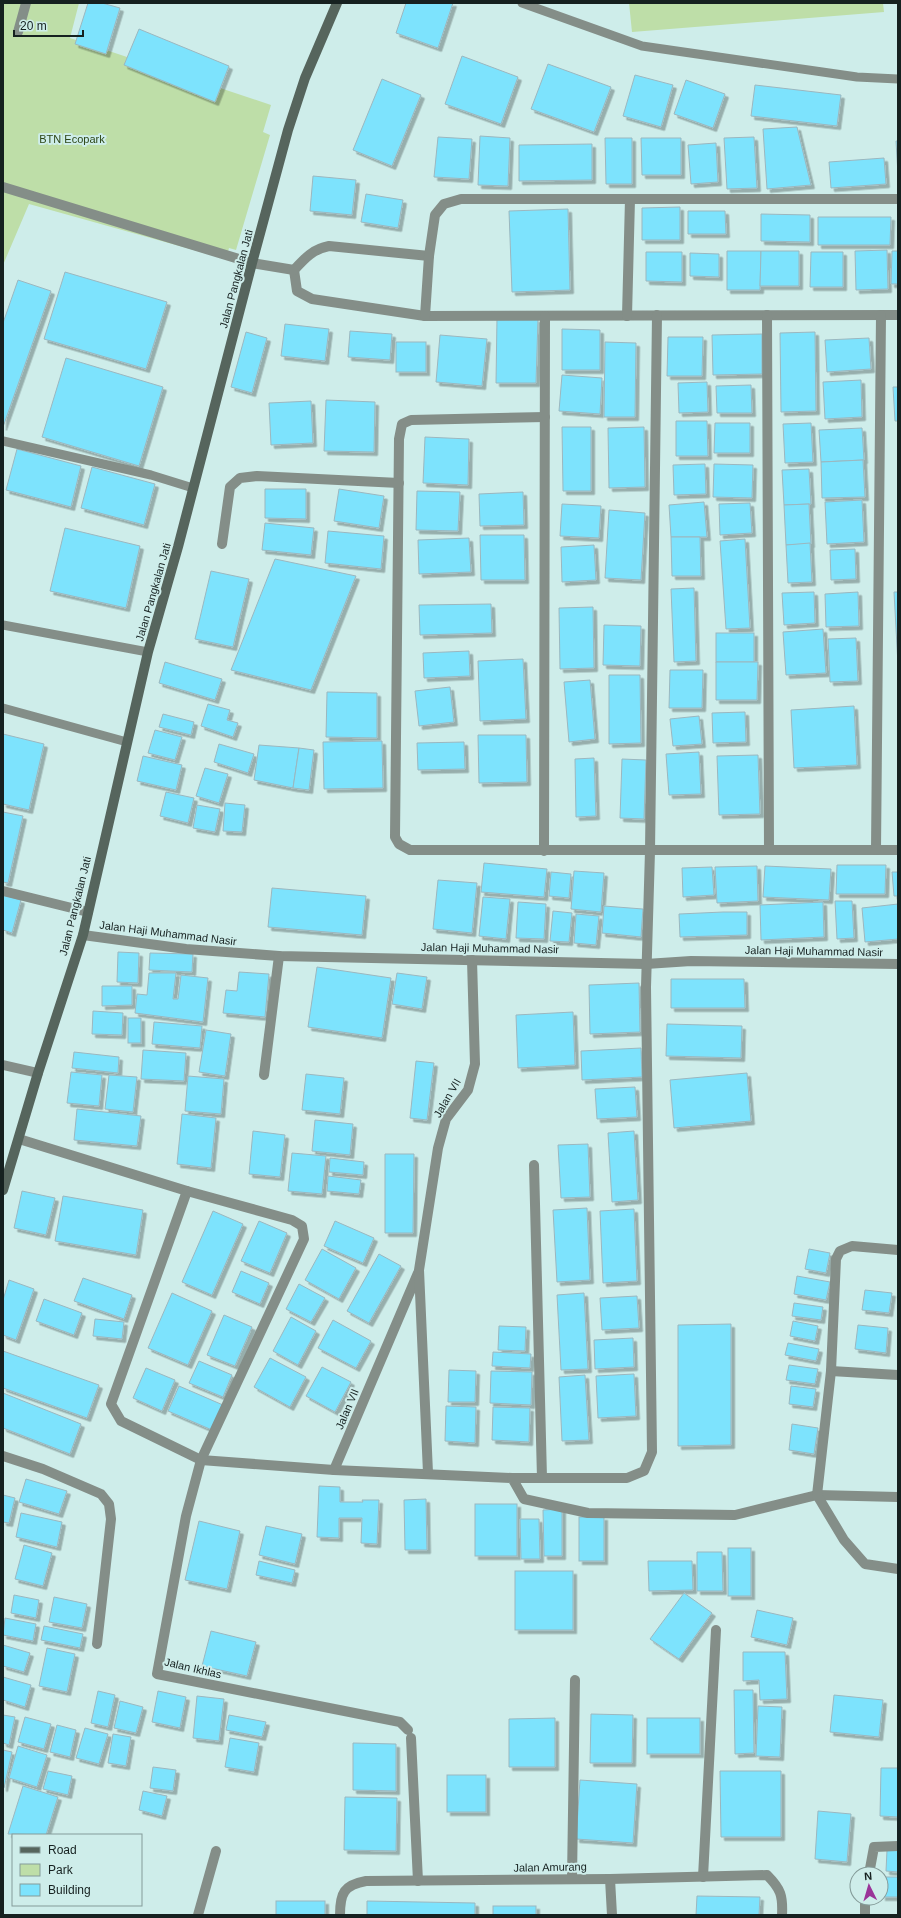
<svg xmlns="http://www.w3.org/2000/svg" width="901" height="1918" font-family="Helvetica,sans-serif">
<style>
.green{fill:#bedea8}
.building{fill:#7de3fd;stroke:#9bb7bf;filter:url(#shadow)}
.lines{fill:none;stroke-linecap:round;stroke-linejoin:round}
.service{stroke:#848e88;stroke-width:9}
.minor{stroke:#848e88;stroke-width:10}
.secondary{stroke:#56655d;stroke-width:10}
.labels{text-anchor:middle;stroke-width:4;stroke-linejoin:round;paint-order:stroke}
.park-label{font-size:11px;fill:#2c4617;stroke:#ceedea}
.street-label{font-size:11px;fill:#162120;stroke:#ceedea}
</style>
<defs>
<filter id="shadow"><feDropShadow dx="3.5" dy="3.5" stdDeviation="0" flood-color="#0004"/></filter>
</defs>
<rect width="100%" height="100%" fill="#ceedea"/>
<!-- green -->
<g class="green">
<path d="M3 3H79L70 38 271 105 263 132 270 135 236 250 229 248 226 259 29 204 3 265Z"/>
<path d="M629 3H883L884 12 632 32Z"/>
</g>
<!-- building -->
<g class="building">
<path d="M88 3H102L120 8 106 54 75 44Z"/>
<path d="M406 3H453L438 48 396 33Z"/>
<path d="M139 29 229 66 215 102 124 65Z"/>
<path d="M462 56 518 77 501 124 445 104Z"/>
<path d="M548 64 611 87 594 132 531 109Z"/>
<path d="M635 75 673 85 661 127 623 116Z"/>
<path d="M382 79 421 95 392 166 353 150Z"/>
<path d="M686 80 725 94 713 128 674 114Z"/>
<path d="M755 85 841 95 837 126 751 116Z"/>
<path d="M797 127 811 185 767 189 763 129Z"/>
<path d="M480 136 510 138 508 186 478 185Z"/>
<path d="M438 137 472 139 469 179 434 177Z"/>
<path d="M754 137 757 188 727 189 724 138Z"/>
<path d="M605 138H632V184H606Z"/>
<path d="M641 138H681V175H642Z"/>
<path d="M896 141H898V175Z"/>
<path d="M716 143 718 182 691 184 688 145Z"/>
<path d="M592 144V180L519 181V145Z"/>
<path d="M884 158 886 184 831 188 829 162Z"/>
<path d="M313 176 356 180 352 215 310 211Z"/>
<path d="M366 194 403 200 398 228 361 222Z"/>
<path d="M680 207V240H642V208Z"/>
<path d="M568 209 570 290 512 292 509 211Z"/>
<path d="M688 211H725L726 234H688Z"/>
<path d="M761 214 810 215V242L761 241Z"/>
<path d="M818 217H891L890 245H818Z"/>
<path d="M887 250 888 289 856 290 855 251Z"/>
<path d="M727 251H761L760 290H727Z"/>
<path d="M761 251H799V286H760Z"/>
<path d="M892 251H898V284H891Z"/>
<path d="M646 252H682V282L646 281Z"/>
<path d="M811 252H843V287H810Z"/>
<path d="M690 253 719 254V277L690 276Z"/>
<path d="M65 272 167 302 146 369 44 339Z"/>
<path d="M18 280 51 291 3 427V323Z"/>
<path d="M497 317 538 319 536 383H496Z"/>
<path d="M285 324 329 329 325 361 281 356Z"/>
<path d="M562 329 600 330V370H562Z"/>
<path d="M350 331 392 334 390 360 348 357Z"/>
<path d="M246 332 267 338 252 393 231 387Z"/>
<path d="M815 332 816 411 781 412 780 333Z"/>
<path d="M762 334V374L713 375 712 335Z"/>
<path d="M440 335 487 339 482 386 436 382Z"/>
<path d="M668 337H703L702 376H667Z"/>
<path d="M869 338 871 369 827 372 825 340Z"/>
<rect x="396" y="342" width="30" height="30"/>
<path d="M605 342 636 343 635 417H604Z"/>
<path d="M66 358 163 387 139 466 42 437Z"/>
<path d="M562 375 602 378 600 414 559 411Z"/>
<path d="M861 380 862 417 825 419 823 382Z"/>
<path d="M707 382 708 412 679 413 678 383Z"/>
<path d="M751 385 752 413H717L716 386Z"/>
<path d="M893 387H898V421H895Z"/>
<path d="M326 400 375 402 374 452 324 451Z"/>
<path d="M311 401 313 443 271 445 269 403Z"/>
<path d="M676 421H707L708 456H676Z"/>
<path d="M715 423H750V453H714Z"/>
<path d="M811 423 813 462 785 463 783 424Z"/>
<path d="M562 427H591V491H563Z"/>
<path d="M644 427 645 487 609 488 608 428Z"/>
<path d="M862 428 864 460 821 462 819 430Z"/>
<path d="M425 437 469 439 468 485 423 483Z"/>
<path d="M17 449 81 466 71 507 6 490Z"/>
<path d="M863 460 865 497 822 498 821 462Z"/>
<path d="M705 464 706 494 674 495 673 465Z"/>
<path d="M714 464 753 465 752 498 713 497Z"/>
<path d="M92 467 155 484 144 525 81 508Z"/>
<path d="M809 469 811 504 784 505 782 470Z"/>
<path d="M265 489H306V519L265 518Z"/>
<path d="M339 489 384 496 379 528 334 521Z"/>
<path d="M417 491 460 492 458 531 416 530Z"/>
<path d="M523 492 524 525 480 526 479 494Z"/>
<path d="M862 500 864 542 827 544 825 502Z"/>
<path d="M704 502 707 537H671L669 505Z"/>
<path d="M750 503 752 533 720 535 719 504Z"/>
<path d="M562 504 601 506 599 538 560 536Z"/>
<path d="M809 504 811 544 786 545 784 505Z"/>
<path d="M609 510 645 513 641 580 605 578Z"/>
<path d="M265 523 314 528 311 555 262 550Z"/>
<path d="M65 528 140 546 126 608 50 591Z"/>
<path d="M328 531 384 536 381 569 325 563Z"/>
<path d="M480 535H524L525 580H481Z"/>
<path d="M671 537H700L701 576H672Z"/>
<path d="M469 538 471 572 419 574 418 540Z"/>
<path d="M745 539 750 628 726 629 720 541Z"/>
<path d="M810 543 812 582 788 583 786 545Z"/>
<path d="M594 545 596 580 562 582 561 547Z"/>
<path d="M855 549 856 579 831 580 830 550Z"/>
<path d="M275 559 356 576 311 690 231 670Z"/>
<path d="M211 571 249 579 233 647 195 639Z"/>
<path d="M694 588 696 661 674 662 671 589Z"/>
<path d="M814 592 815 623 784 625 782 593Z"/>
<path d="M858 592 859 626 826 627 825 594Z"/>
<path d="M894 592H898V665Z"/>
<path d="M491 604 492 633 420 635 419 605Z"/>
<path d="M593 607 594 668 560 669 559 608Z"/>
<path d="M604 625 641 626 640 666 603 665Z"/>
<path d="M823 629 826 673 786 675 783 632Z"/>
<rect x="716" y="633" width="38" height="29"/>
<path d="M856 638 858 681 830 682 828 639Z"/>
<path d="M469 651 470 676 424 678 423 653Z"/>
<path d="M523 659 526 719 480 721 478 661Z"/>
<path d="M165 662 222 679 215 700 159 683Z"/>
<path d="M716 662H758L757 700H716Z"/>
<path d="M670 670H703L702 708H669Z"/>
<path d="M609 675H640L641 743 609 744Z"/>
<path d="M590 680 595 739 569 742 564 682Z"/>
<path d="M450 687 454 722 419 726 415 691Z"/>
<path d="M327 692 377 693V738L326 737Z"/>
<path d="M208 704 230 710 227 720 238 723 233 737 201 726Z"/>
<path d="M854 706 857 765 794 768 791 710Z"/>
<path d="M745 712 746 742 713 743 712 713Z"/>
<path d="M163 714 194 722 191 735 159 727Z"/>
<path d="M699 716 702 744 673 746 670 719Z"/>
<path d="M155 730 182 737 175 760 148 753Z"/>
<path d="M3 734 44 744 29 810 3 804Z"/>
<path d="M478 735H526L527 782 479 783Z"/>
<path d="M382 741 383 788 324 789 323 742Z"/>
<path d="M464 742 465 769 418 770 417 743Z"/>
<path d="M219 744 254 754 248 773 214 762Z"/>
<path d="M259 745 299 748 293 788 254 780Z"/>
<path d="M299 748 314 750 309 790 293 788Z"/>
<path d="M699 752 701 794 669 795 666 754Z"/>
<path d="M758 755 760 814 719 815 717 756Z"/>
<path d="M143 756 182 765 176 790 137 781Z"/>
<path d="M594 758 596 816 576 817 575 759Z"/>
<path d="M622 759 646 760 644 819 620 818Z"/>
<path d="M205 768 228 774 219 803 196 796Z"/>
<path d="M166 792 194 798 188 823 160 816Z"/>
<path d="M225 803 245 805 242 832 223 831Z"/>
<path d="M197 805 220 809 215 832 193 828Z"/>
<path d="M3 812 23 816 8 883 3 882Z"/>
<path d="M484 863 547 869 544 897 481 892Z"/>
<path d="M837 865H886L885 894H836Z"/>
<path d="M757 866 758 901 717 903 715 867Z"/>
<path d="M765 866 831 869 829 900 763 897Z"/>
<path d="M712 867 714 895 683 897 682 868Z"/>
<path d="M574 871 604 873 601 912 571 909Z"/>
<path d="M551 872 571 874 569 898 549 896Z"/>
<path d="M892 872H898V896H894Z"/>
<path d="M438 880 477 883 472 933 433 929Z"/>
<path d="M272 888 366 896 362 935 268 927Z"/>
<path d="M3 895 21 900 12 933 3 930Z"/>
<path d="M483 897 510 899 506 939 479 936Z"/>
<path d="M835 901H852L854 938 837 939Z"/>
<path d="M518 902 546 904 544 939 516 938Z"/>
<path d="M823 902 824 937 761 940 760 905Z"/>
<path d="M898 904V939L865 942 862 908Z"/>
<path d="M604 906 643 909 641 937 602 933Z"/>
<path d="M553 911 572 913 569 942 550 941Z"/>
<path d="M723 912H747V935L680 937 679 914Z"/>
<path d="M576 914 599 916 596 945 574 943Z"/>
<path d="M118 952 139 953 138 983 117 982Z"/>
<path d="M150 953 193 954 192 972 149 970Z"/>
<path d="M317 967 391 978 382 1038 308 1027Z"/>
<path d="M239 972 269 974 265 1017 223 1013 226 990 237 991Z"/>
<path d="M149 973H176L173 999H178L181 975 208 978 203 1022 135 1013 137 994 147 995Z"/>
<path d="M397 973 427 977 422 1009 392 1004Z"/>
<path d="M671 979H744L745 1008H671Z"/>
<path d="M639 983 640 1032 590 1034 589 985Z"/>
<path d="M102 986H132V1005L102 1006Z"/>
<path d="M93 1011 123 1013 122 1035 92 1034Z"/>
<path d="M573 1012 575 1065 518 1068 516 1015Z"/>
<rect x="128" y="1018" width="13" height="25"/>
<path d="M154 1022 202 1026 200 1048 152 1044Z"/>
<path d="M667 1024 742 1026 741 1058 666 1056Z"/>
<path d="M206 1030 231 1034 225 1076 199 1072Z"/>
<path d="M641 1048 642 1077 582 1080 581 1051Z"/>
<path d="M143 1050 186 1053 184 1081 141 1079Z"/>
<path d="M74 1052 119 1057 118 1073 72 1068Z"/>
<path d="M416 1061 434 1063 427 1120 410 1118Z"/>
<path d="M71 1072 102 1075 99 1106 67 1103Z"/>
<path d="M747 1073 751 1121 674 1128 670 1080Z"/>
<path d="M306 1074 344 1078 340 1114 302 1110Z"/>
<path d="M109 1075 137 1077 133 1112 105 1109Z"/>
<path d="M188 1076 224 1079 221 1114 185 1111Z"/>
<path d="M635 1087 637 1117 597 1119 595 1089Z"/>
<path d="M77 1109 141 1116 137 1146 74 1140Z"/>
<path d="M182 1114 216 1118 211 1168 177 1164Z"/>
<path d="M315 1120 353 1124 350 1155 312 1151Z"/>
<path d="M253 1131 285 1135 280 1177 249 1174Z"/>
<path d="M634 1131 638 1200 612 1202 608 1133Z"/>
<path d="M588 1144 590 1197 561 1198 558 1145Z"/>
<path d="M292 1153 326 1156 322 1194 288 1191Z"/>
<path d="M385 1154H414L413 1233H385Z"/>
<path d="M330 1158 364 1162 363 1175 329 1172Z"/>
<path d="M328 1176 361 1180 359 1194 327 1191Z"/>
<path d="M22 1191 55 1198 46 1235 14 1228Z"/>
<path d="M63 1196 143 1210 136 1255 55 1241Z"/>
<path d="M587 1208 590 1280 557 1282 553 1210Z"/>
<path d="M634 1209 637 1281 603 1283 600 1211Z"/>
<path d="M213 1211 243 1224 212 1295 182 1282Z"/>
<path d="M259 1221 287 1233 270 1273 241 1261Z"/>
<path d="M335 1221 374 1238 363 1263 324 1246Z"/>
<path d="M322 1249 356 1268 339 1299 305 1280Z"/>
<path d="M809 1249 830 1253 826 1273 805 1269Z"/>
<path d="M379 1254 401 1266 369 1323 347 1311Z"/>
<path d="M241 1271 269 1283 260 1304 232 1292Z"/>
<path d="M797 1276 830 1282 826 1300 794 1294Z"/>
<path d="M83 1278 132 1295 124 1319 74 1301Z"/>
<path d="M9 1280 34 1289 16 1340 3 1335V1300Z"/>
<path d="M299 1284 325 1298 311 1322 286 1309Z"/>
<path d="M865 1290 892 1293 889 1313 862 1310Z"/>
<path d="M172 1293 212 1311 188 1365 148 1348Z"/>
<path d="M584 1293 588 1369 561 1370 557 1295Z"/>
<path d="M637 1296 639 1328 602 1330 600 1298Z"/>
<path d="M44 1299 82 1313 74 1335 36 1321Z"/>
<path d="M794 1303 823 1307 821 1320 792 1316Z"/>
<path d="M224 1315 252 1327 235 1366 207 1355Z"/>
<path d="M291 1317 316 1331 298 1365 273 1351Z"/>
<path d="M95 1319 124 1322 122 1339 93 1336Z"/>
<path d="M333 1320 371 1341 356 1368 318 1348Z"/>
<path d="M793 1321 818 1326 815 1341 790 1336Z"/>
<path d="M731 1324V1445L678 1446V1325Z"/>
<path d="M858 1325 888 1328 886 1353 855 1349Z"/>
<path d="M499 1326 526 1327 525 1351 498 1350Z"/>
<path d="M633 1338 634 1367 595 1369 594 1340Z"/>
<path d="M788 1343 819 1349 816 1361 785 1355Z"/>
<path d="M3 1351 99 1385 87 1418 3 1388Z"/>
<path d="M493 1352 531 1354 530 1368 492 1366Z"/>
<path d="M270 1358 306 1377 290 1407 254 1387Z"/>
<path d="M199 1361 232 1375 223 1397 189 1383Z"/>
<path d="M789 1365 818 1369 815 1384 786 1380Z"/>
<path d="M322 1367 351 1382 335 1412 306 1396Z"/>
<path d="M146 1368 175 1380 162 1411 133 1398Z"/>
<path d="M449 1370 476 1371 475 1402H448Z"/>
<path d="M491 1371 532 1372 531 1405 490 1403Z"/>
<path d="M634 1374 636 1416 598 1418 596 1376Z"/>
<path d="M585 1375 589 1440 562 1441 559 1377Z"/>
<path d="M179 1386 223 1405 212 1430 168 1411Z"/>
<path d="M791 1386 816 1389 813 1407 789 1404Z"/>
<path d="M3 1393 81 1424 70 1454 3 1428Z"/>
<path d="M446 1406 476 1407 475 1443 445 1441Z"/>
<path d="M493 1407 530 1408 529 1442 492 1440Z"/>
<path d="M792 1424 818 1428 814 1454 789 1450Z"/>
<path d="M26 1479 67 1491 59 1514 19 1502Z"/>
<path d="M319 1486 340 1487V1502H363L362 1500H379L377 1544 361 1543 362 1518H339V1538L317 1537Z"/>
<path d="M3 1495 15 1498 9 1523 3 1522Z"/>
<path d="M426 1499 427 1550H405L404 1500Z"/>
<rect x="475" y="1504" width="42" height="52"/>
<path d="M562 1509V1556H544L543 1510Z"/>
<path d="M21 1513 62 1522 57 1547 16 1537Z"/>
<rect x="579" y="1517" width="25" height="44"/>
<path d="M520 1519H539L540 1559H521Z"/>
<path d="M199 1521 240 1531 227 1589 185 1580Z"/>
<path d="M266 1526 302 1534 295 1564 259 1555Z"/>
<path d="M24 1545 52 1553 43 1586 15 1579Z"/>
<rect x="728" y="1548" width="23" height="48"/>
<path d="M697 1552H722L723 1591H697Z"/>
<path d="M259 1561 295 1570 292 1583 256 1575Z"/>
<path d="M648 1561H692L693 1590 649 1591Z"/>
<rect x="515" y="1571" width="58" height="59"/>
<path d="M684 1593 712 1613 679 1659 650 1639Z"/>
<path d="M14 1595 39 1600 36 1618 11 1613Z"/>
<path d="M54 1597 87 1604 82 1628 49 1622Z"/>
<path d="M757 1610 793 1618 787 1645 751 1637Z"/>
<path d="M5 1618 36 1624 33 1641 3 1635Z"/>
<path d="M44 1626 83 1634 80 1648 41 1640Z"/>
<path d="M211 1631 256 1642 247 1676 202 1666Z"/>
<path d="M3 1645 30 1653 24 1672 3 1666Z"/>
<path d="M47 1648 75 1654 67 1692 39 1686Z"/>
<path d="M743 1652H785L787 1699 760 1700 759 1680 743 1681Z"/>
<path d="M3 1677 31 1685 25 1707 3 1700Z"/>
<path d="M734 1690H753L754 1753 735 1754Z"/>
<path d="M98 1691 115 1695 108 1727 91 1723Z"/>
<path d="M158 1691 186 1697 180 1728 152 1722Z"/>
<path d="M834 1695 883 1700 879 1737 830 1732Z"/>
<path d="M197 1696 224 1699 219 1741 193 1738Z"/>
<path d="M120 1701 143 1707 136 1733 114 1728Z"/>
<path d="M758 1706 782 1707 780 1757 756 1756Z"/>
<path d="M591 1714 633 1715 632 1763H590Z"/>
<path d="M3 1715 15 1717 9 1745 3 1743Z"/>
<path d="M229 1715 266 1722 262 1737 226 1730Z"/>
<path d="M25 1717 51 1724 44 1749 18 1742Z"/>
<path d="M555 1718V1767H509V1719Z"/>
<rect x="647" y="1718" width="53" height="36"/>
<path d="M57 1725 76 1730 70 1757 50 1752Z"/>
<path d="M85 1728 108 1734 99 1764 76 1758Z"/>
<path d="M113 1734 131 1737 126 1766 108 1763Z"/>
<path d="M230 1738 259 1743 254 1772 225 1767Z"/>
<path d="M353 1743 396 1744V1791L353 1790Z"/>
<path d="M18 1746 47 1755 37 1787 9 1778Z"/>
<path d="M3 1750 12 1752 4 1788H3Z"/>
<path d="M153 1767 176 1770 173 1791 150 1788Z"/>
<path d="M881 1768H898V1817L880 1816Z"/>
<path d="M48 1771 72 1776 68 1795 43 1789Z"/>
<path d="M720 1771H781V1837H721Z"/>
<rect x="447" y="1775" width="39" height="37"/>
<path d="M580 1780 637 1784 633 1843 576 1839Z"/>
<path d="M23 1786 58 1797 46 1835 8 1834Z"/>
<path d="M143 1791 167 1796 162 1816 139 1810Z"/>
<path d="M345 1797 397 1798 396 1851 344 1850Z"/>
<path d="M818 1811 851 1814 847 1862 815 1859Z"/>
<path d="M887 1850H898V1872L886 1871Z"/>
<rect x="882" y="1877" width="16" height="20"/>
<path d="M697 1896 760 1897 759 1915H696Z"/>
<rect x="276" y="1901" width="49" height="14"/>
<path d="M367 1901 475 1903V1915H367Z"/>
<rect x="493" y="1906" width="43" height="9"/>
</g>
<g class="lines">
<!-- service -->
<g class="service">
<path d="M522 3 642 46 857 77 898 79"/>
<path d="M3 441 151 475 193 488"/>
<path d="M3 625 148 652"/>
<path d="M3 708 127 742"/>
</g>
<!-- minor -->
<g class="minor">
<path d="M18 32 26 3"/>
<path d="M3 187 252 263 294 270"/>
<path d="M294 270 297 291 312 299 425 316 898 315"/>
<path d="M294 270C305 258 313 249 329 246L429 256"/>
<path d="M767 315 769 850"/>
<path d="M425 316 429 256 435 215 444 204 461 199H898"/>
<path d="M627 316 630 199"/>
<path d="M545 417 411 420 402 424 399 439 395 837 399 844 410 850H898"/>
<path d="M222 544 230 487 240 478 257 476 399 483"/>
<path d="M876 850 881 315"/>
<path d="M544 851 545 316"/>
<path d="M3 891 88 912"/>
<path d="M83 935 186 949 279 956 646 964 691 961 898 964"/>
<path d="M3 1065 38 1073"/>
<path d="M264 1075 279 956"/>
<path d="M19 1139 187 1191 111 1404 121 1421 201 1460 334 1470 512 1478 524 1499 588 1513 735 1515 817 1495 898 1497"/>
<path d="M534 1165 542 1478"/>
<path d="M187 1191 292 1220 302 1226 304 1239 201 1460 186 1516 157 1674 400 1722 408 1730"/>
<path d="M898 1250 852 1246 840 1251 836 1259 831 1371 817 1495 844 1540 865 1564 898 1569"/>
<path d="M831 1371 898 1375"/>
<path d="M3 1456 43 1469 101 1494 109 1504 111 1519 97 1644"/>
<path d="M334 1470 418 1273"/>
<path d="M428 1473 419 1270 438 1148 446 1119 468 1090 475 1064 472 960"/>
<path d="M512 1478H627L644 1471 652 1452 646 987 650 851 657 315"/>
<path d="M411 1738 418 1881"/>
<path d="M869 1874 874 1847 898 1846"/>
<path d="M703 1877 716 1630"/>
<path d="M572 1879 575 1680"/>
<path d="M610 1879 612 1915"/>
<path d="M865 1898V1915"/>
<path d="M198 1915 216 1851"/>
<path d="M340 1915C340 1893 344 1885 366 1881L610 1879 767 1875C781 1889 783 1896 782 1915"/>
</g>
<!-- secondary -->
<path class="secondary" d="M3 1190 38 1073 83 935 148 652 178 547 252 263 288 130 305 78 337 3"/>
</g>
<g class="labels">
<!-- park labels -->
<g class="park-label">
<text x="72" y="143">BTN Ecopark</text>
</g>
<!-- street labels -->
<g class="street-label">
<text transform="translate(236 279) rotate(-75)" y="4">Jalan Pangkalan Jati</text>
<text transform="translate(153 592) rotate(-74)" y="4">Jalan Pangkalan Jati</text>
<text transform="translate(75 906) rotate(-76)" y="4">Jalan Pangkalan Jati</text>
<text transform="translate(168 933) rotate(7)" y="4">Jalan Haji Muhammad Nasir</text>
<text transform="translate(490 948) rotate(1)" y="4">Jalan Haji Muhammad Nasir</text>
<text transform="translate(814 951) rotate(1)" y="4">Jalan Haji Muhammad Nasir</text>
<text transform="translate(447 1098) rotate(-60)" y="4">Jalan VII</text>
<text transform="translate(347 1409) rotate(-67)" y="4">Jalan VII</text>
<text transform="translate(193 1668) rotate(13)" y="4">Jalan Ikhlas</text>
<text transform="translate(550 1867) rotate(-1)" y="4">Jalan Amurang</text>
</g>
</g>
<!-- border -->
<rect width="901" height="1918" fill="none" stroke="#162120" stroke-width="8"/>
<!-- legend -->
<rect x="12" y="1834" width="130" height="72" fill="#ceedea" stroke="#849b99"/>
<rect x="20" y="1847" width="20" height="6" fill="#56655d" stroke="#849b99"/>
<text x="48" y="1854" font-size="12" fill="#162120">Road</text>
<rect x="20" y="1864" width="20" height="12" fill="#bedea8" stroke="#849b99"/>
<text x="48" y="1874" font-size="12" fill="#162120">Park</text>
<rect x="20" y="1884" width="20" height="12" fill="#7de3fd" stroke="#849b99"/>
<text x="48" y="1894" font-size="12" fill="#162120">Building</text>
<!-- north arrow -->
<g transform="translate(869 1886) rotate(355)"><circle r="19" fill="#ceedea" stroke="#849b99"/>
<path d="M0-3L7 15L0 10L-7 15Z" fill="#9a3499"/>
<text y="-6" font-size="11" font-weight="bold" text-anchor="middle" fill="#162120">N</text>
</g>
<!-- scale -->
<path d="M14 30v6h69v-6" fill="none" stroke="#162120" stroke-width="2"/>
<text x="20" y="30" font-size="12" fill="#162120" stroke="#ceedea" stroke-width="3" paint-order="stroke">20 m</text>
</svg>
